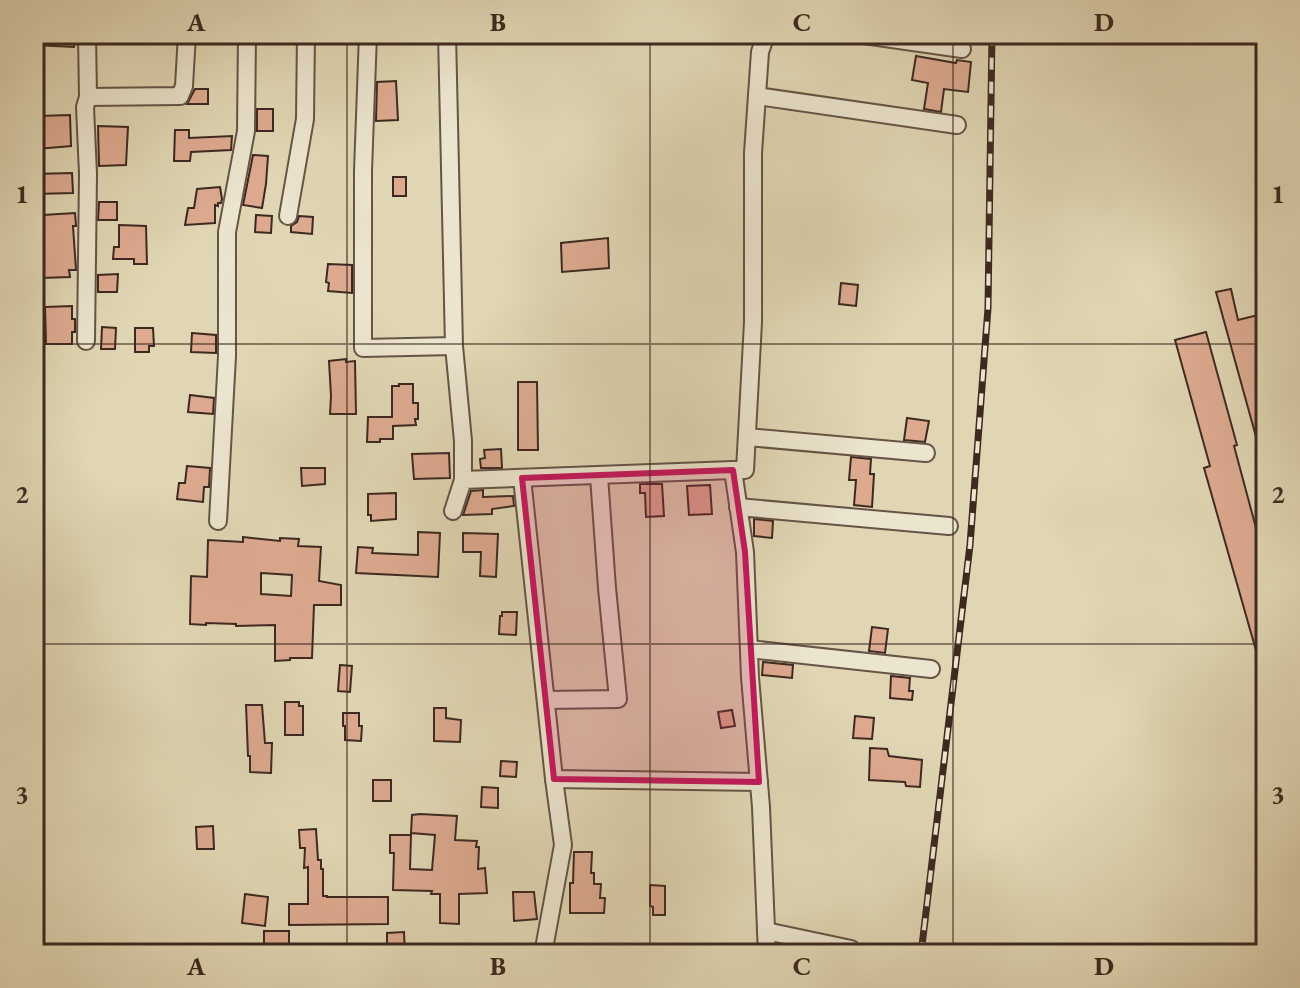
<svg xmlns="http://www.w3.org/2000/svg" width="1300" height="988" font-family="'EB Garamond',serif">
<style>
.building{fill:#ddaa90;stroke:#3e2921;stroke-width:2;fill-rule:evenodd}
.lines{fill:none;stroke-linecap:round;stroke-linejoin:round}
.street-casing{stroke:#665446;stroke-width:20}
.street{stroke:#ebe4ce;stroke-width:16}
.rail-casing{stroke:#3e2921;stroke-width:7}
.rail{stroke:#ebe4ce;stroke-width:4;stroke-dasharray:12;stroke-linecap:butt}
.marked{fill:#c2185b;fill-opacity:0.2;stroke:#c2185b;stroke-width:6;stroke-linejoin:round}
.grid{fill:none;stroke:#3e2921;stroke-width:2;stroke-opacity:0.55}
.neatline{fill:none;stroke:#3e2921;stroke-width:3}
.grid-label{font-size:26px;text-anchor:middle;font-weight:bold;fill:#3e2921}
</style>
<rect width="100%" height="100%" fill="#e0d6b3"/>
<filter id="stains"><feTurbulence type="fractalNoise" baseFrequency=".0025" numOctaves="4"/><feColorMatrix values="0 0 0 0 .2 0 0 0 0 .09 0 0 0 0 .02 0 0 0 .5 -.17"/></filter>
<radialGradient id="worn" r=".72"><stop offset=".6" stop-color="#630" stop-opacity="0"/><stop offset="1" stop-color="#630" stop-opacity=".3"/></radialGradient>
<!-- building -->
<g class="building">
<path d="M34 34H74V47L34 45Z"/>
<path d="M916 56 956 63 957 60 971 62 968 92 944 89 941 112 924 109 928 83 912 80Z"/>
<path d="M396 81 398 120 376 121 377 82Z"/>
<path d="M195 89H208V104H187Z"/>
<rect x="257" y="109" width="16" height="22"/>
<path d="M70 115 71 146 37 149V135H39L38 116Z"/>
<path d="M98 126 128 127 126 165 99 166Z"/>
<path d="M175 130H189V138L232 136 231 150 191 152 190 161H174Z"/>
<path d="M253 155 268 156 266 184 262 208 243 205Z"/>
<path d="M72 173 73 193 34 194V174Z"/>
<rect x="393" y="177" width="13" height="19"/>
<path d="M220 187 222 199 221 203H218V206L215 205V223L185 225 188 208H194L197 189Z"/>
<path d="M99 202H117V220H98Z"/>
<path d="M75 213 76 226H73L76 270H69L70 277 40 278V273H34V237L44 236 43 215Z"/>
<path d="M256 215 272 216 271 233 255 232Z"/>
<path d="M299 216 313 217 312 234 291 232V226L297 222Z"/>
<path d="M119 225 146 226 147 264H134V259H113L114 247H119Z"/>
<path d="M608 238 609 268 562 272 561 243Z"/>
<path d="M328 264 352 265V293L328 291 329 283 326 282Z"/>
<path d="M118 274 117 292H98V275Z"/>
<path d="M841 283 858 285 856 306 839 304Z"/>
<path d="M1231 289 1238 320 1258 315 1266 343V461L1263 462 1216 292Z"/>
<path d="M72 306V319H75V332H72V344H46L45 307Z"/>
<path d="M102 327 116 328 115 349H101Z"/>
<path d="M135 328H153L154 346H149V352H135Z"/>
<path d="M1206 332 1237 445 1234 446 1266 565V675H1263L1204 468 1210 466 1175 340Z"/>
<path d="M192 333 216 335V353L191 352Z"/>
<path d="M346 359V362L355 361 356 414H330L331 396 329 361Z"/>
<path d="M518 382H537L538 450H518Z"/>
<path d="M399 384H413V403H418V419H415L416 425 393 426V439H380V442H367L368 417H392V386H399Z"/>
<path d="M190 395 214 398 213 414 188 412Z"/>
<path d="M907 418 929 421 925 442 904 440Z"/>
<path d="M501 449 502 468H481L480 459 485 458 484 450Z"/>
<path d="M449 453 450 478 414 479 412 454Z"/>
<path d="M851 457 871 459 870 474H874L872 507 854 505 856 480H849Z"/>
<path d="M187 466 210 468 209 487H204L203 502 177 499 179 483H185Z"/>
<path d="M301 468H325V484L302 486Z"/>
<path d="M640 484H662L664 516 646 517 645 493H640Z"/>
<path d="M710 485 712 514 689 515 687 486Z"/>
<path d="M483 490V497L513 496 514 506 492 509V514L463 515 471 491Z"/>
<path d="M396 493V519L371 521V515H368V494Z"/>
<path d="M754 519 773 521 772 538 754 536Z"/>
<path d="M418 532 440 533 438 577 356 573 358 547 373 548 372 553 418 555Z"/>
<path d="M463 533 498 534 496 577 480 576 481 552H463Z"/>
<path d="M243 537 280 541V538L299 539 298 546 321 547 319 581 341 585V605H314L312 658H290V660L275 661V625L236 626V624L206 623V625L190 624 191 576 207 577 208 540 243 542ZM261 573 292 575 291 596 261 594Z"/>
<path d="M502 612H517L516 635 499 634 500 616H502Z"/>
<path d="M872 627 888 629 885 653 869 651Z"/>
<path d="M763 662 793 665 792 678 762 675Z"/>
<path d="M340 665 352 666 350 692 338 691Z"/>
<path d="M891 676 910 678 909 691H913L912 700 890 698Z"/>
<path d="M285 702H299V706H303V735H285Z"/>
<path d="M246 705H262L265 743H272L271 773 250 772V756H248Z"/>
<path d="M434 708H446V718L461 720 460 742 434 741Z"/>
<path d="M732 710 735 726 721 728 718 712Z"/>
<path d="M343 713H359V726H362L361 741 345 740V726H343Z"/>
<path d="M855 716 874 718 872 739 853 738Z"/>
<path d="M870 748 887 749 889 756 922 760 920 787 906 786 905 782 869 780Z"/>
<path d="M501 761 517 762 516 777 500 776Z"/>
<rect x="373" y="780" width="18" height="21"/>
<path d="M482 787 498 788V808L481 807Z"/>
<path d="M420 814 457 816 455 840 477 841 476 847H479L478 869 485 868 487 893 459 894V924L440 923V894H431L432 891 393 890 394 853H390V835H411L410 869 432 870 435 835 411 833 412 815Z"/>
<path d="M213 826 214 849H197L196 827Z"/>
<path d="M316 829 318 860H321V869H323V896H327V897H388V924L289 925V904H308V867L304 868 305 848H300L299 830Z"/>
<path d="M574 852H592L591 873H594V884H601L600 898H605L604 913H570V883H573Z"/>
<path d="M650 885 665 886V915H653V907L650 906Z"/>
<path d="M513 892H534L537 919 514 921Z"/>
<path d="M245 894 268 897 265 926 242 923Z"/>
<rect x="264" y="931" width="25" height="23"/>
<path d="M404 932 405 954H387V933Z"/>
</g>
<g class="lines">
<defs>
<g id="street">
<path d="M368 34 363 171V348L454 346 463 441V480"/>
<path d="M447 34 454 346"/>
<path d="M766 34 760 52 753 153V322L745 470H733L745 552 750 677 761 807 767 954"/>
<path d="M857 34 962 49"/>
<path d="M757 96 957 125"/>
<path d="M88 97 180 96 184 86 187 34"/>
<path d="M288 216 305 119 306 34"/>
<path d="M86 341 88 174 85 107 88 97 87 34"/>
<path d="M747 437 926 453"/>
<path d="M522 478 554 779 759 782"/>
<path d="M738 507 949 526"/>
<path d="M453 511 463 480 733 470"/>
<path d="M218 521 227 356V232L246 131 247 34"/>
<path d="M749 649 931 669"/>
<path d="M546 700 618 699 607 588 599 476"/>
<path d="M766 931 851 949 850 954"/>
<path d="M543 954 563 845 554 779"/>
</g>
</defs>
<!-- street casing -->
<use href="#street" class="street-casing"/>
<!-- street -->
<use href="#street" class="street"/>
<defs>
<path id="rail" d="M921 954 970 545 988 308 992 34"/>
</defs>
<!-- rail casing -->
<use href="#rail" class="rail-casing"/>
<!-- rail -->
<use href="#rail" class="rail"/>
</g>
<!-- marked area -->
<path class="marked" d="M733 470 745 552 759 782 554 779 522 478Z"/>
<!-- grid -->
<path class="grid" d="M347 34V954M650 34V954M953 34V954M34 344H1266M34 644H1266"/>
<!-- margin -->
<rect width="1300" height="988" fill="none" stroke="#e0d6b3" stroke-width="88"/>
<rect x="44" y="44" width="1212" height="900" class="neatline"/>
<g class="grid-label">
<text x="196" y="31">A</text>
<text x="498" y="31">B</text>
<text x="802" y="31">C</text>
<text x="1104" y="31">D</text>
<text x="22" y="203">1</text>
<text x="1278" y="203">1</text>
<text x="22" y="503">2</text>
<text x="1278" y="503">2</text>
<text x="22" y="803">3</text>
<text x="1278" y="803">3</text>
<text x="196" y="975">A</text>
<text x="498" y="975">B</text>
<text x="802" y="975">C</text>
<text x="1104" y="975">D</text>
</g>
<rect width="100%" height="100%" filter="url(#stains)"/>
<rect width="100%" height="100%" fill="url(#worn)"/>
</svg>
